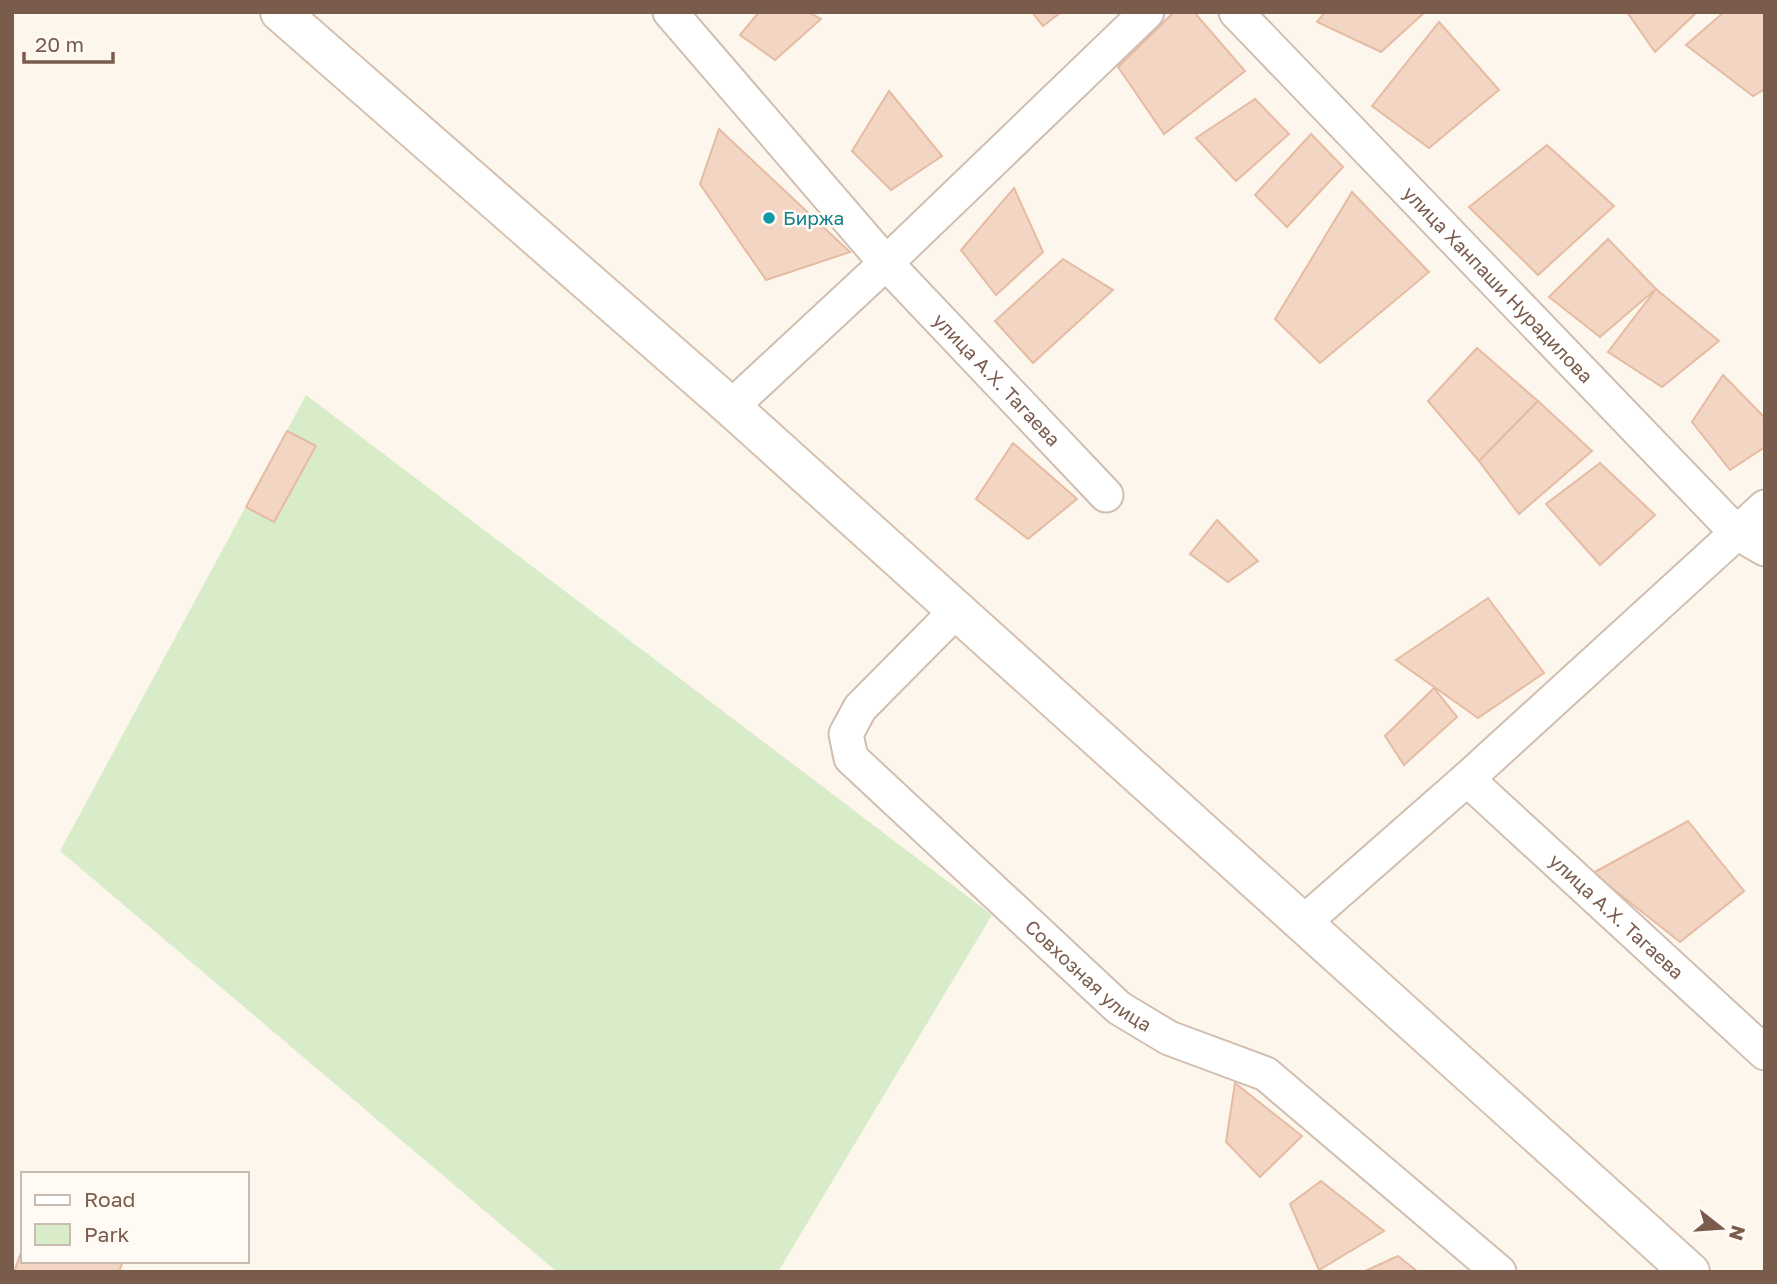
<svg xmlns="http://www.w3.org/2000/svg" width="1777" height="1284" font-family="'Golos Text',sans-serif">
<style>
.green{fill:#d8ecc9}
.building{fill:#f3d5c3;stroke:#e6bba3;stroke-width:2}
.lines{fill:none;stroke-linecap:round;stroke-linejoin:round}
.minor-casing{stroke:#d1beb0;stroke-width:37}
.secondary-casing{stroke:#d6c0b0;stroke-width:42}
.minor{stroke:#fff;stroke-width:33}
.secondary{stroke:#fff;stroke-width:38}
.culture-dot{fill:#0f9aa8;stroke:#fffaf3;stroke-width:2.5}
.labels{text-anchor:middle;stroke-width:5;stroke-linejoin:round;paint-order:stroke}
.culture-label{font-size:19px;fill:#0d838f;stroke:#fffaf3;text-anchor:start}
.street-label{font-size:19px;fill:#7a5c4d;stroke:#fffaf3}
</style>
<rect width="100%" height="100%" fill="#fdf6ec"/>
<!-- green -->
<path class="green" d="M306 395 992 915 778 1272H557L60 851Z"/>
<!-- building -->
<g class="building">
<path d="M759 12H808L821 19 775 60 740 35Z"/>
<path d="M1032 12H1061L1043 26Z"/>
<path d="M1174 12H1194L1245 71 1164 134 1118 67Z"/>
<path d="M1325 12H1425L1381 52 1317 22Z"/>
<path d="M1627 12H1697L1655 52Z"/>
<path d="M1724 12H1765V89L1753 96 1686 45Z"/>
<path d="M1439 22 1499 90 1429 148 1372 106Z"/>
<path d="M889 91 942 156 891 190 852 151Z"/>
<path d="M1255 99 1289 134 1236 181 1196 138Z"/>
<path d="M719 129 850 252 766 280 700 184Z"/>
<path d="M1311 134 1343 167 1287 227 1255 195Z"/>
<path d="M1547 145 1614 206 1538 275 1469 207Z"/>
<path d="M1014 188 1043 252 996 295 961 250Z"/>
<path d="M1352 192 1429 272 1320 363 1275 319Z"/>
<path d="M1608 239 1656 289 1600 337 1549 297Z"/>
<path d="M1063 259 1113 290 1033 363 995 321Z"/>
<path d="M1656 289 1719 341 1662 387 1608 352Z"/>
<path d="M1477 348 1538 401 1479 461 1428 401Z"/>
<path d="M1723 375 1765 418V447L1730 470 1692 422Z"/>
<path d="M1538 401 1592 451 1519 514 1479 461Z"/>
<path d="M287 431 316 446 274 522 246 507Z"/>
<path d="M1013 443 1077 499 1028 539 976 499Z"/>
<path d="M1600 463 1655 515 1600 565 1546 504Z"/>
<path d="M1217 520 1258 561 1228 582 1190 554Z"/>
<path d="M1488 598 1544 673 1478 718 1396 660Z"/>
<path d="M1434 688 1457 717 1404 765 1385 736Z"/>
<path d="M1688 821 1744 891 1680 942 1593 873Z"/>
<path d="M1235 1083 1302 1136 1260 1177 1226 1142Z"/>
<path d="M1321 1181 1384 1231 1319 1270 1290 1204Z"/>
<path d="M23 1247V1261H123L119 1272H14Z"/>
<path d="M1398 1256 1418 1272H1363Z"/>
</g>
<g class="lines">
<defs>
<g id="minor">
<path id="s1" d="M670 12 886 263 1106 495"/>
<path id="s2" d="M1236 12 1736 532 1765 549"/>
<path d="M731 407 886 263 1147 12"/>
<path id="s3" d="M956 611 860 708 846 734 851 758 1119 1008 1169 1038 1266 1074 1499 1272"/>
<path id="s4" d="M1467 779 1765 1053"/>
<path d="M1303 923 1467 779 1765 507"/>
</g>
<path id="secondary" d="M280 12 731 407 1690 1272"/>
</defs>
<!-- minor casing -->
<use href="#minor" class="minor-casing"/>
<!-- secondary casing -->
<use href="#secondary" class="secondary-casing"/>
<!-- minor -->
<use href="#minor" class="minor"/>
<!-- secondary -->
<use href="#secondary" class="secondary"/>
</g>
<!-- markers -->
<circle class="culture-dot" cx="769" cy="218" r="7"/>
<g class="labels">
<!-- culture labels -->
<g class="culture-label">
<text x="783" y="225">Биржа</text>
</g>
<!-- street labels -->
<g class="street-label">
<text dy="7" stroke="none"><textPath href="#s2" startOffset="378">улица Ханпаши Нурадилова</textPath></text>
<text dy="7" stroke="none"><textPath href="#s1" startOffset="492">улица А.Х. Тагаева</textPath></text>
<text dy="7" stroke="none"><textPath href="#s4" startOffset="203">улица А.Х. Тагаева</textPath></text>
<text dy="7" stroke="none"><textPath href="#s3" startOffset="513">Совхозная улица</textPath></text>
</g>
</g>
<!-- border -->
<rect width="1777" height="1284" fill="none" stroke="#7a5c4d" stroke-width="28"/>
<!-- legend -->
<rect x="21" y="1172" width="228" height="91" fill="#fffaf3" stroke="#cabbb1" stroke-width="2"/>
<rect x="35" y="1195" width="35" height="10" fill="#ffffff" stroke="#cabbb1" stroke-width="2"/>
<text x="84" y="1207" font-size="21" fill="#7a5c4d">Road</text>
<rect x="35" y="1224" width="35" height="21" fill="#d8ecc9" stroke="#cabbb1" stroke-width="2"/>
<text x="84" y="1242" font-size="21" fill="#7a5c4d">Park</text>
<!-- north arrow -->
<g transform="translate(1721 1228) rotate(107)" stroke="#fffaf3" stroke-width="5" paint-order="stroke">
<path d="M0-5L12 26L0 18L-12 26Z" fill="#7a5c4d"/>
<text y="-10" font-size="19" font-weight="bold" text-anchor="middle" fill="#7a5c4d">N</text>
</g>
<!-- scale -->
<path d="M24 52v10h89v-10" fill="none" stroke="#7a5c4d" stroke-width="3.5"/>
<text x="35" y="52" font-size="21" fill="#7a5c4d" stroke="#fffaf3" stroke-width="5" paint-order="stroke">20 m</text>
</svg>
